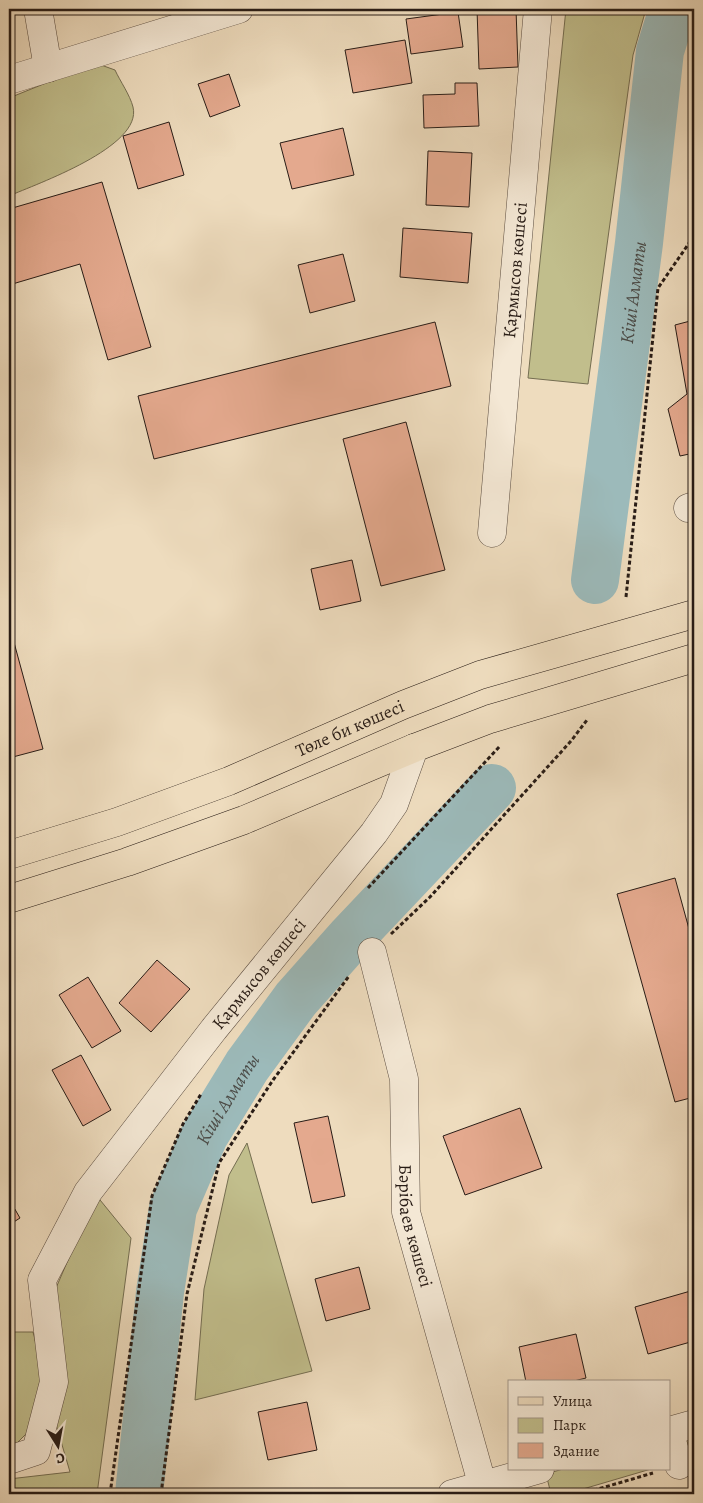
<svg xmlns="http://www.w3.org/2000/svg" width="703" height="1503" font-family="Alegreya,serif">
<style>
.green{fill:#c1be8c;stroke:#746d51}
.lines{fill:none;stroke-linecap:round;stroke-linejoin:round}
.river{stroke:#9cbaba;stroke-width:48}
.building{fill:#e4a98e;stroke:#281c16}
.minor-casing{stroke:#5a4c40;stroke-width:29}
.major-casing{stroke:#281c16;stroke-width:29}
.path{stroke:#281c16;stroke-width:3;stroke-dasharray:4 2.5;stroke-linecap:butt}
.minor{stroke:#f4e8d5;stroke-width:28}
.major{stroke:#eedcbe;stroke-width:28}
.labels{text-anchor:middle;stroke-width:4.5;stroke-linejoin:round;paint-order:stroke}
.street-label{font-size:18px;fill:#281c16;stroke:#f4e8d5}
.water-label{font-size:19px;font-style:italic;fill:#4b4b47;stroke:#f4e8d5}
</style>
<rect width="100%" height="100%" fill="#eedcbe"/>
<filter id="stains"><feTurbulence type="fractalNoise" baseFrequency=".004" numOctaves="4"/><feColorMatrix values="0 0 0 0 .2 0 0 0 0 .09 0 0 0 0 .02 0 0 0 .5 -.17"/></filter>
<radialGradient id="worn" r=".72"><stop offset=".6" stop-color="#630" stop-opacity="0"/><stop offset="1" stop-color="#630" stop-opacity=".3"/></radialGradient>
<!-- green -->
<g class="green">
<path d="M566 9H646L633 55 588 384 528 378Z"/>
<path d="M101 65 115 70C120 81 130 95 133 107 143 147 36 184 9 196V98L51 81Z"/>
<path d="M247 1143 312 1371 195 1400 204 1289 229 1175Z"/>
<path d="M96 1195 131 1238 97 1494H9V1479L70 1472 53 1414 56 1288Z"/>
<path d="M13 1332H33L44 1375 29 1431 9 1451V1334Z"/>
<path d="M694 1431V1456L669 1464V1438Z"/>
<path d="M563 1469H651L566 1494H551L546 1474Z"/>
</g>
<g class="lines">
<!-- river -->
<g class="river">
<path id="s1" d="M595 580 639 243 660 51 669 22 677 9"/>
<path id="s2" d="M139 1494 160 1292 173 1208 204 1136 247 1066 296 999 351 937 492 788"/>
</g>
</g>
<!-- building -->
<g class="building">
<path d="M477 9H516L518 67 479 69Z"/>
<path d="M458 12 463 47 411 54 406 19Z"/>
<path d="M405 40 412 83 353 93 345 50Z"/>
<path d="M229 74 240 106 210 117 198 84Z"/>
<path d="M455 83H477L479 126 424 128 423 95 455 94Z"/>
<path d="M169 122 184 175 138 189 123 136Z"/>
<path d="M343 128 354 175 292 189 280 143Z"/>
<path d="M428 151 472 153 469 207 426 205Z"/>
<path d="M102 182 151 347 108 360 80 264 9 285V209Z"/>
<path d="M403 228 472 233 468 283 400 277Z"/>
<path d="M343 254 355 301 310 313 298 265Z"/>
<path d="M694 320V453L680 456 668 409 687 394 675 325Z"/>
<path d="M435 322 451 386 154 459 138 396Z"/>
<path d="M406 422 445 570 381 586 343 439Z"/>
<path d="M352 560 361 601 320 610 311 569Z"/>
<path d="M9 624 43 749 9 758Z"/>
<path d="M675 878 694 947V1097L675 1102 617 894Z"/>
<path d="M157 960 190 989 151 1032 119 1003Z"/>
<path d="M88 977 121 1031 92 1048 59 995Z"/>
<path d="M81 1055 111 1110 83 1126 52 1070Z"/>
<path d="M520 1108 542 1168 465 1195 443 1136Z"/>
<path d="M328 1116 345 1196 312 1203 294 1123Z"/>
<path d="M9 1199 20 1218 9 1225Z"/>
<path d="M359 1267 370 1309 326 1321 315 1279Z"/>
<path d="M694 1290V1341L648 1354 635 1307Z"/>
<path d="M576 1334 586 1378 570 1382H526L519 1347Z"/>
<path d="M307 1402 317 1450 268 1460 258 1412Z"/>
</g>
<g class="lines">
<defs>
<g id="minor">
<path d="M38 9 48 68"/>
<path d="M9 80 239 9"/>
<path d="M688 508 694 506"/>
<path id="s3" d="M492 533 538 9"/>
<path id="s4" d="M372 952 404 1079 406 1212 485 1494"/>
<path id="s5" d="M9 1460 36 1451 54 1382 42 1280 88 1192 214 1029 374 833 394 804 414 748"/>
<path d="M679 1465 669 1431 694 1424"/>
<path d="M452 1494 540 1469"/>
</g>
<g id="major">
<path id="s6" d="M9 855 117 822 229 781 403 705 480 675 694 614"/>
<path d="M9 899 127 862 244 820 414 748 490 719 694 658"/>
</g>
</defs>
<!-- minor casing -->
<use href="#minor" class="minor-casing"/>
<!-- major casing -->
<use href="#major" class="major-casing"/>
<!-- path -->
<g class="path">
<path d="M626 597 658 288 694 236"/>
<path d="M368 888 500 746"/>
<path d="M391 934 430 897 571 741 587 720"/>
<path d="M110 1494 152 1196 183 1124 201 1094"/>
<path d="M161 1494 187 1294 219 1163 273 1080 349 976"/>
<path d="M581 1494 653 1473"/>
</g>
<!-- minor -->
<use href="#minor" class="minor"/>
<!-- major -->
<use href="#major" class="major"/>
</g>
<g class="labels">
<!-- street labels -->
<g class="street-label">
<text dy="6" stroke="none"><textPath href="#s3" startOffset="264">Қармысов көшесі</textPath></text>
<text dy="6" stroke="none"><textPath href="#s6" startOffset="364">Төле би көшесі</textPath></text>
<text dy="6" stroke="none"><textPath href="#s5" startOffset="579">Қармысов көшесі</textPath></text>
<text dy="6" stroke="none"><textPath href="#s4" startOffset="279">Бәрібаев көшесі</textPath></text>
</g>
<!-- water labels -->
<g class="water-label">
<text dy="7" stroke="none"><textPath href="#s1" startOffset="290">Кіші Алматы</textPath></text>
<text dy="7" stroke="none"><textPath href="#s2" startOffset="410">Кіші Алматы</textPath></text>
</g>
</g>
<!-- margin -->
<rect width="703" height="1503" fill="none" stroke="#eedcbe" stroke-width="30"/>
<rect x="10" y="10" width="683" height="1483" fill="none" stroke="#281c16" stroke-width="2.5"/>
<rect x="15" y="15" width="673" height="1473" fill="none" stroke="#281c16"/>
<!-- legend -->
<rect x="508" y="1380" width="162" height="90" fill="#f4e8d5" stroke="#a29689"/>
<rect x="518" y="1397" width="25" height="8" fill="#eedcbe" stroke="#a29689"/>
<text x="553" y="1406" font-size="15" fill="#281c16">Улица</text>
<rect x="518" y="1418" width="25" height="15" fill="#c1be8c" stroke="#a29689"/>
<text x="553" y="1430" font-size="15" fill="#281c16">Парк</text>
<rect x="518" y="1443" width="25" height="15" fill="#e4a98e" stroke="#a29689"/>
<text x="553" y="1456" font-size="15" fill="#281c16">Здание</text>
<!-- north arrow -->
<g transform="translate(58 1446) rotate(169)" stroke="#f4e8d5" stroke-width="4" paint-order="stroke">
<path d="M0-4L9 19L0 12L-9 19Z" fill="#281c16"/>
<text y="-8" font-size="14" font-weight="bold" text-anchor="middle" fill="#281c16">С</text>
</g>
<rect width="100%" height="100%" filter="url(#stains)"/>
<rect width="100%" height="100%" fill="url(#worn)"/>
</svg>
